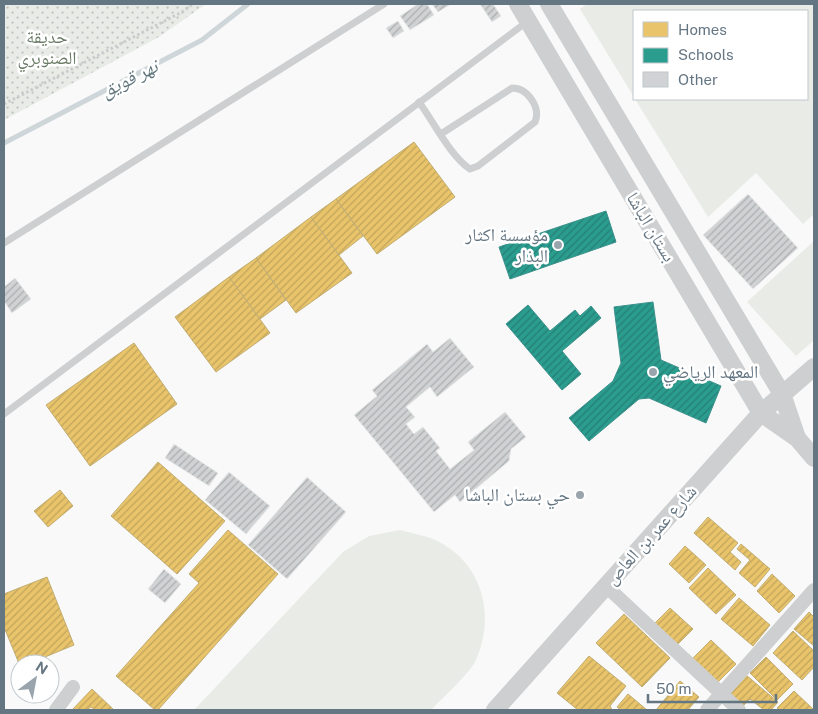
<svg xmlns="http://www.w3.org/2000/svg" width="818" height="714" font-family="'Public Sans','Noto Naskh Arabic',sans-serif">
<style>
.grass{fill:#e8ebe6}
.park{fill:url(#park-dots)}
.homes{fill:url(#homes-hatch);stroke:#c1ad72}
.schools{fill:url(#schools-hatch);stroke:#3c918b}
.lines{fill:none;stroke-linecap:round;stroke-linejoin:round}
.stream{stroke:#ced6d9;stroke-width:5}
.building{fill:url(#building-hatch);stroke:#e8e8e8}
.path{stroke:#cbcccd;stroke-width:3;stroke-dasharray:2.5 2.5;stroke-linecap:butt}
.service{stroke:#cecfd0;stroke-width:7}
.minor{stroke:#cecfd0;stroke-width:14}
.tertiary{stroke:#cecfd0;stroke-width:18}
.poi-dot{fill:#99a4ac;stroke:#fff;stroke-width:2}
.labels{text-anchor:middle;stroke-width:5;stroke-linejoin:round;paint-order:stroke}
.park-label{font-size:18px;fill:#687a64;stroke:#fff}
.street-label{font-size:18px;fill:#657683;stroke:#fff}
.poi-label{font-size:18px;fill:#657683;stroke:#fff;text-anchor:end}
.water-label{font-size:19px;font-style:italic;fill:#60757c;stroke:#fff}
</style>
<defs>
<pattern id="park-dots" width="8" height="8" patternUnits="userSpaceOnUse" patternTransform="scale(1.25)"><rect width="8" height="8" fill="#e8ebe6"/><path d="M2 2h.1M6 6h.1" fill="none" stroke="#c0c3c0" stroke-width="1.8" stroke-linecap="round"/></pattern>
<pattern id="homes-hatch" width="6" height="6" patternUnits="userSpaceOnUse" patternTransform="scale(1.25)"><rect width="6" height="6" fill="#e9c46a"/><path d="M-1 1l2-2M0 6l6-6M5 7l2-2" fill="none" stroke="#c0a45d"/></pattern>
<pattern id="schools-hatch" width="6" height="6" patternUnits="userSpaceOnUse" patternTransform="scale(1.25)"><rect width="6" height="6" fill="#2a9d8f"/><path d="M-1 1l2-2M0 6l6-6M5 7l2-2" fill="none" stroke="#277e75"/></pattern>
<pattern id="building-hatch" width="6" height="6" patternUnits="userSpaceOnUse" patternTransform="scale(1.25)"><rect width="6" height="6" fill="#d0d2d3"/><path d="M-1 1l2-2M0 6l6-6M5 7l2-2" fill="none" stroke="#acafb1"/></pattern>
</defs>
<rect width="100%" height="100%" fill="#f9f9f9"/>
<!-- grass -->
<g class="grass">
<path d="M587 4H814V214L803 224 756 173 708 217 635 99H807V11H634V97L580 9Z"/>
<path d="M814 241V340L796 356 747 302Z"/>
<path d="M400 530C410 533 423 535 433 539 482 560 497 615 475 662 468 675 442 698 431 710H194L343 552 369 536Z"/>
</g>
<!-- park -->
<path class="park" d="M4 4H206L159 37 4 120Z"/>
<!-- homes -->
<g class="homes">
<path d="M414 142 455 197 377 254 336 199Z"/>
<path d="M336 199 363 236 339 255 311 217Z"/>
<path d="M311 217 352 273 296 313 256 258Z"/>
<path d="M256 258 286 300 260 319 229 277Z"/>
<path d="M229 277 270 333 216 372 175 317Z"/>
<path d="M134 343 177 404 90 466 46 405Z"/>
<path d="M158 462 225 521 177 574 111 516Z"/>
<path d="M60 490 73 506 48 527 34 511Z"/>
<path d="M708 517 738 543 730 552 741 562 735 570 694 533Z"/>
<path d="M228 530 278 574 158 710H155L116 676 199 583 189 574Z"/>
<path d="M741 544 770 569 755 587 739 573 750 560 737 549Z"/>
<path d="M685 546 706 565 689 583 669 564Z"/>
<path d="M708 568 736 595 716 614 689 588Z"/>
<path d="M772 574 795 596 779 613 757 591Z"/>
<path d="M47 577 74 645 28 664H20V666L4 627V594Z"/>
<path d="M739 598 770 625 753 646 721 619Z"/>
<path d="M670 608 693 629 675 647 653 625Z"/>
<path d="M809 612 814 617V646L794 629Z"/>
<path d="M624 614 670 658 642 687 596 643Z"/>
<path d="M793 631 814 651V667L802 680 773 653Z"/>
<path d="M711 640 736 664 716 684 691 660Z"/>
<path d="M589 656 626 686 610 706 612 710H578L557 693Z"/>
<path d="M766 657 793 684 777 700 750 673Z"/>
<path d="M746 675 778 702 771 710H764L750 699 741 708 727 696Z"/>
<path d="M680 681 699 697 688 710H656Z"/>
<path d="M92 689 114 710H95L91 707 87 710H72Z"/>
<path d="M794 691 814 710H780L777 708Z"/>
<path d="M628 694 647 710H621L617 707Z"/>
</g>
<!-- schools -->
<g class="schools">
<path d="M606 211 616 242 510 279 499 247Z"/>
<path d="M653 302 661 360 721 386 706 423 649 398 639 399 589 441 569 418 613 381 621 363 614 307Z"/>
<path d="M528 305 550 331 575 310 580 316 591 306 601 318 562 351 581 374 562 390 506 324Z"/>
</g>
<g class="lines">
<!-- stream -->
<path class="stream" d="M4 143 202 40 248 4"/>
</g>
<!-- building -->
<g class="building">
<path d="M418 4H427L434 15 410 30 400 16Z"/>
<path d="M432 4H451L438 12Z"/>
<path d="M480 4H493L501 16 492 22Z"/>
<path d="M398 21 404 31 393 38 386 28Z"/>
<path d="M748 194 798 248 753 289 703 235Z"/>
<path d="M15 278 31 299 12 313 4 301V287Z"/>
<path d="M450 338 474 367 437 397 430 387 406 407 415 417 406 424 414 434 423 427 440 448 436 451 450 469 474 450 468 442 505 412 526 437 511 449 509 461 460 502 455 495 434 512 354 415 377 396 372 390 427 344 433 352Z"/>
<path d="M174 444 218 473 209 486 165 458Z"/>
<path d="M229 472 270 506 246 534 205 500Z"/>
<path d="M307 477 346 512 287 579 248 545Z"/>
<path d="M164 569 181 584 165 603 148 589Z"/>
</g>
<g class="lines">
<!-- path -->
<path class="path" d="M4 104 182 12 193 4"/>
<!-- service -->
<g class="service">
<path d="M419 102C433 121 451 157 470 169L478 166 535 122C541 108 528 88 512 88L441 134"/>
<path d="M4 243 384 4"/>
<path d="M4 414 528 21"/>
</g>
<!-- minor -->
<g class="minor">
<path d="M606 586 739 710"/>
<path d="M56 710 73 687"/>
<path d="M707 710 814 590"/>
</g>
<!-- tertiary -->
<g class="tertiary">
<path d="M518 4 761 413 797 438 814 458"/>
<path d="M549 4 782 394 797 438"/>
<path d="M495 710 761 413 814 367"/>
</g>
</g>
<!-- markers -->
<g class="poi-dot">
<circle cx="558" cy="245" r="5"/>
<circle cx="653" cy="372" r="5"/>
<circle cx="580" cy="495" r="5"/>
</g>
<g class="labels">
<!-- park labels -->
<g class="park-label">
<text x="47" y="43">حديقة<tspan x="47" dy="21">الصنوبري</tspan></text>
</g>
<!-- street labels -->
<g class="street-label">
<text transform="translate(651 227) rotate(59)" y="6">بستان الباشا</text>
<text transform="translate(651 535) rotate(-48)" y="6">شارع عمر بن العاص</text>
</g>
<!-- poi labels -->
<g class="poi-label">
<text x="548" y="241">مؤسسة اكثار<tspan x="548" dy="21">البذار</tspan></text>
<text x="663" y="378" text-anchor="start">المعهد الرياضي</text>
<text x="570" y="501">حي بستان الباشا</text>
</g>
<!-- water labels -->
<g class="water-label">
<text transform="translate(129 78) rotate(-27)" y="7">نهر قويق</text>
</g>
</g>
<!-- border -->
<rect width="818" height="714" fill="none" stroke="#657683" stroke-width="10"/>
<!-- legend -->
<rect x="633" y="10" width="175" height="90" fill="#ffffff" stroke="#c1c8cd"/>
<rect x="643" y="22" width="25" height="15" fill="#e9c46a" stroke="#c1c8cd"/>
<text x="678" y="35" font-size="15" fill="#657683">Homes</text>
<rect x="643" y="48" width="25" height="15" fill="#2a9d8f" stroke="#c1c8cd"/>
<text x="678" y="60" font-size="15" fill="#657683">Schools</text>
<rect x="643" y="72" width="25" height="15" fill="#d0d2d3" stroke="#c1c8cd"/>
<text x="678" y="85" font-size="15" fill="#657683">Other</text>
<!-- north arrow -->
<g transform="translate(35 679) rotate(32)"><circle r="24" fill="#ffffff" stroke="#c1c8cd"/>
<path d="M0-4L9 19L0 12L-9 19Z" fill="#99a4ac"/>
<text y="-8" font-size="14" font-weight="bold" text-anchor="middle" fill="#657683">N</text>
</g>
<!-- scale -->
<path d="M648 694v8h128v-8" fill="none" stroke="#657683" stroke-width="2.5"/>
<text x="656" y="694" font-size="15" fill="#657683" stroke="#ffffff" stroke-width="4" paint-order="stroke">50 m</text>
</svg>
